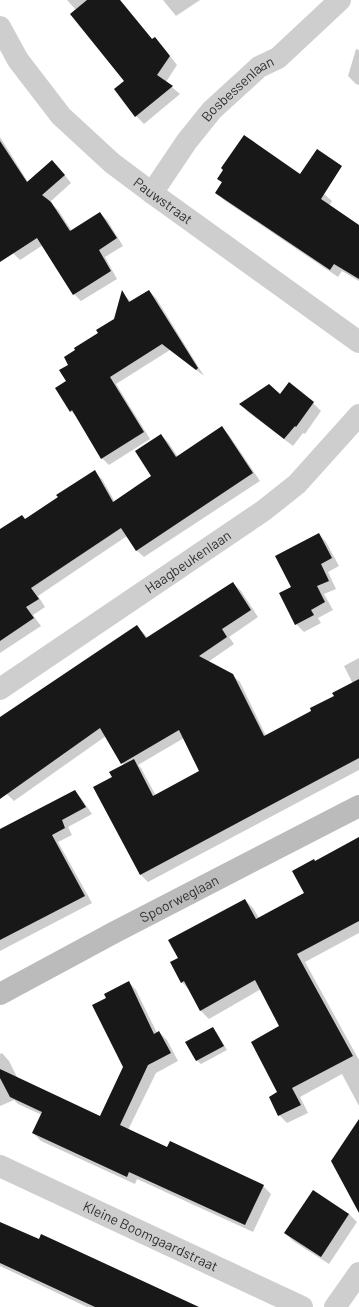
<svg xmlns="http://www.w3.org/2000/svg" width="359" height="1307" font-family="Barlow,sans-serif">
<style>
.shadow{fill:#0003;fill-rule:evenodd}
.building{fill:#181818}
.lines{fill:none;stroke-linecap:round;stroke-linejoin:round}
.street{stroke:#cecece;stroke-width:22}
.secondary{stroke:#bbb;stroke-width:22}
.labels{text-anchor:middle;stroke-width:4;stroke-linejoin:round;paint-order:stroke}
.street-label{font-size:14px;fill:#313131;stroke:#fff}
</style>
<rect width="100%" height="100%" fill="#fff"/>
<!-- shadow -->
<g class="shadow">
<path d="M67 0H120L153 40 163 47 177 65 166 82 180 94 144 124 136 116 125 81 76 10Z"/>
<path d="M163 0H200L176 16Z"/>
<path d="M356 49 359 50V85L356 84 348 76Z"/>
<path d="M0 137 28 182 59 168 71 183 50 202 58 210 72 231 100 213 107 220 123 246 105 257 117 279 81 301 74 294 43 245 20 260 13 253 0 233Z"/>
<path d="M218 179 324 194 332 201 329 206 359 226V281L342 271 338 277 224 200 216 192 222 183Z"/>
<path d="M149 291 156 298 204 376 170 350 116 384 150 439 109 465 102 458 78 418 71 411 67 382 69 365 115 320 122 292 131 302Z"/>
<path d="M280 395 313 403 321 411 305 434 303 433 293 446 248 412 241 404Z"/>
<path d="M222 427 229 435 260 481 144 557 136 550 127 536 38 596 45 607 33 615 41 626 0 653V574L95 472 102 479 115 502 153 477 161 435 168 442 178 457Z"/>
<path d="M319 534 326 542 339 566 328 572 336 589 324 594 333 610 318 618 321 623 304 632 296 624 293 587Z"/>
<path d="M233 583 241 591 258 617 229 637 234 644 208 662 232 675 240 682 266 736 313 712 353 684 344 666 359 658V770L148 882 141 875 94 788 113 778 124 765 106 736 14 801 7 794 0 783V736L137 626 148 638ZM184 738 201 771 156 796 141 768 138 765Z"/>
<path d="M75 791 81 798 92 814 68 827 72 835 58 842 92 903 0 951V830Z"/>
<path d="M359 838V933L305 962 359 1060V1106L342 1074 300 1097 308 1113 287 1123 279 1115 280 1026 261 989 209 1019 201 1011 190 991 182 982 179 958 245 900 253 908 259 918 305 893 315 862Z"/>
<path d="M129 982 136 990 157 1033 159 1032 167 1040 178 1061 156 1073 128 1130 168 1148 263 1186 271 1194 253 1232 137 1179 135 1184 41 1141 33 1133 42 1115 18 1104 14 1100 0 1106V1054L2 1053 9 1061 18 1079 100 1118 124 1067 107 998Z"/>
<path d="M213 1028 217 1033 227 1050 201 1064 196 1060Z"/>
<path d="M313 1191 349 1214 357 1222 329 1264 293 1241 285 1233Z"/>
<path d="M0 1223 188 1307H87L0 1266Z"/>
</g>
<!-- building -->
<g class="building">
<path d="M87 0H120L152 39 155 37 170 56 157 75 173 86 135 117 114 89 124 81 70 14Z"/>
<path d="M244 135 300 174 317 149 342 166 321 199 359 225V279L334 264 330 270 215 193 222 182 217 179 223 170 221 168Z"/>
<path d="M0 141 27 182 52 160 65 175 42 195 51 202 70 231 100 212 117 238 99 250 111 271 73 295 37 238 0 262Z"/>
<path d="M122 290 129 302 149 290 198 368 196 370 162 344 110 377 144 432 101 459 72 410 70 412 55 388 66 381 59 370 68 365 64 357 75 350 74 348 98 333 96 330 114 319Z"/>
<path d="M289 382 314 402 296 427 295 426 284 439 239 404 269 384 280 394Z"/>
<path d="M222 426 253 473 136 551 121 528 31 588 39 599 26 607 34 618 0 641V529L22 515 25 519 58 497 56 495 95 470 113 502 151 476 135 451 161 434 176 457Z"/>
<path d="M319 533 332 558 321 564 329 581 317 586 325 602 311 610 314 615 295 625 279 593 291 587 275 556Z"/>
<path d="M233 582 251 610 222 629 227 637 199 656 233 674 264 736 311 711 310 708 334 696 332 693 359 679V758L140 875 93 787 112 777 109 772 134 759 153 796 199 771 179 730 121 764 100 728 0 799V717L137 625 146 638Z"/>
<path d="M75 790 86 807 62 820 65 828 52 835 85 896 0 940V829Z"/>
<path d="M359 837V921L297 954 353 1056 292 1088 301 1105 278 1116 269 1097 277 1092 251 1042 279 1026 255 980 200 1011 184 981 181 983 170 962 178 958 168 940 245 899 256 919 304 893 292 871 314 859 315 861Z"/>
<path d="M129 981 154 1034 159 1031 171 1053 148 1065 120 1125 167 1147 170 1141 264 1185 245 1225 129 1172 127 1177 32 1133 42 1112 10 1097 0 1078V1069L100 1116 123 1067 92 1005 106 998 104 994Z"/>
<path d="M213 1027 224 1046 196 1061 185 1042Z"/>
<path d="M359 1119V1213L331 1161Z"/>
<path d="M313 1190 349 1214 321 1257 284 1233Z"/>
<path d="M0 1222 39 1239 41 1234 199 1307H95L0 1263Z"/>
</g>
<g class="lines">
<!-- street -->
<g class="street">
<path id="s1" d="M0 27 18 60 61 116 112 163 152 193 359 342"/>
<path id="s2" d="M152 193 187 141 212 110 259 67 278 58 340 0"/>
<path id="s3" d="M0 689 263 511 297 484 359 415"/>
<path id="s4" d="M0 1166 302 1307"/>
<path d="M335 1307 359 1273"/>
</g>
<!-- secondary -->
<path class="secondary" id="s5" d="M0 994 115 932 359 806"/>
</g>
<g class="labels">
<!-- street labels -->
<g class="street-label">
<text dy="5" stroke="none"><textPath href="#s2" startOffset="136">Bosbessenlaan</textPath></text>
<text dy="5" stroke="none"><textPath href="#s1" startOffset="241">Pauwstraat</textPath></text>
<text dy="5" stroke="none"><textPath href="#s3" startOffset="227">Haagbeukenlaan</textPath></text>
<text dy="5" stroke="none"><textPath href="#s5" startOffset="203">Spoorweglaan</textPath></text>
<text dy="5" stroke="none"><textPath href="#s4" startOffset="166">Kleine Boomgaardstraat</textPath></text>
</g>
</g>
</svg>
